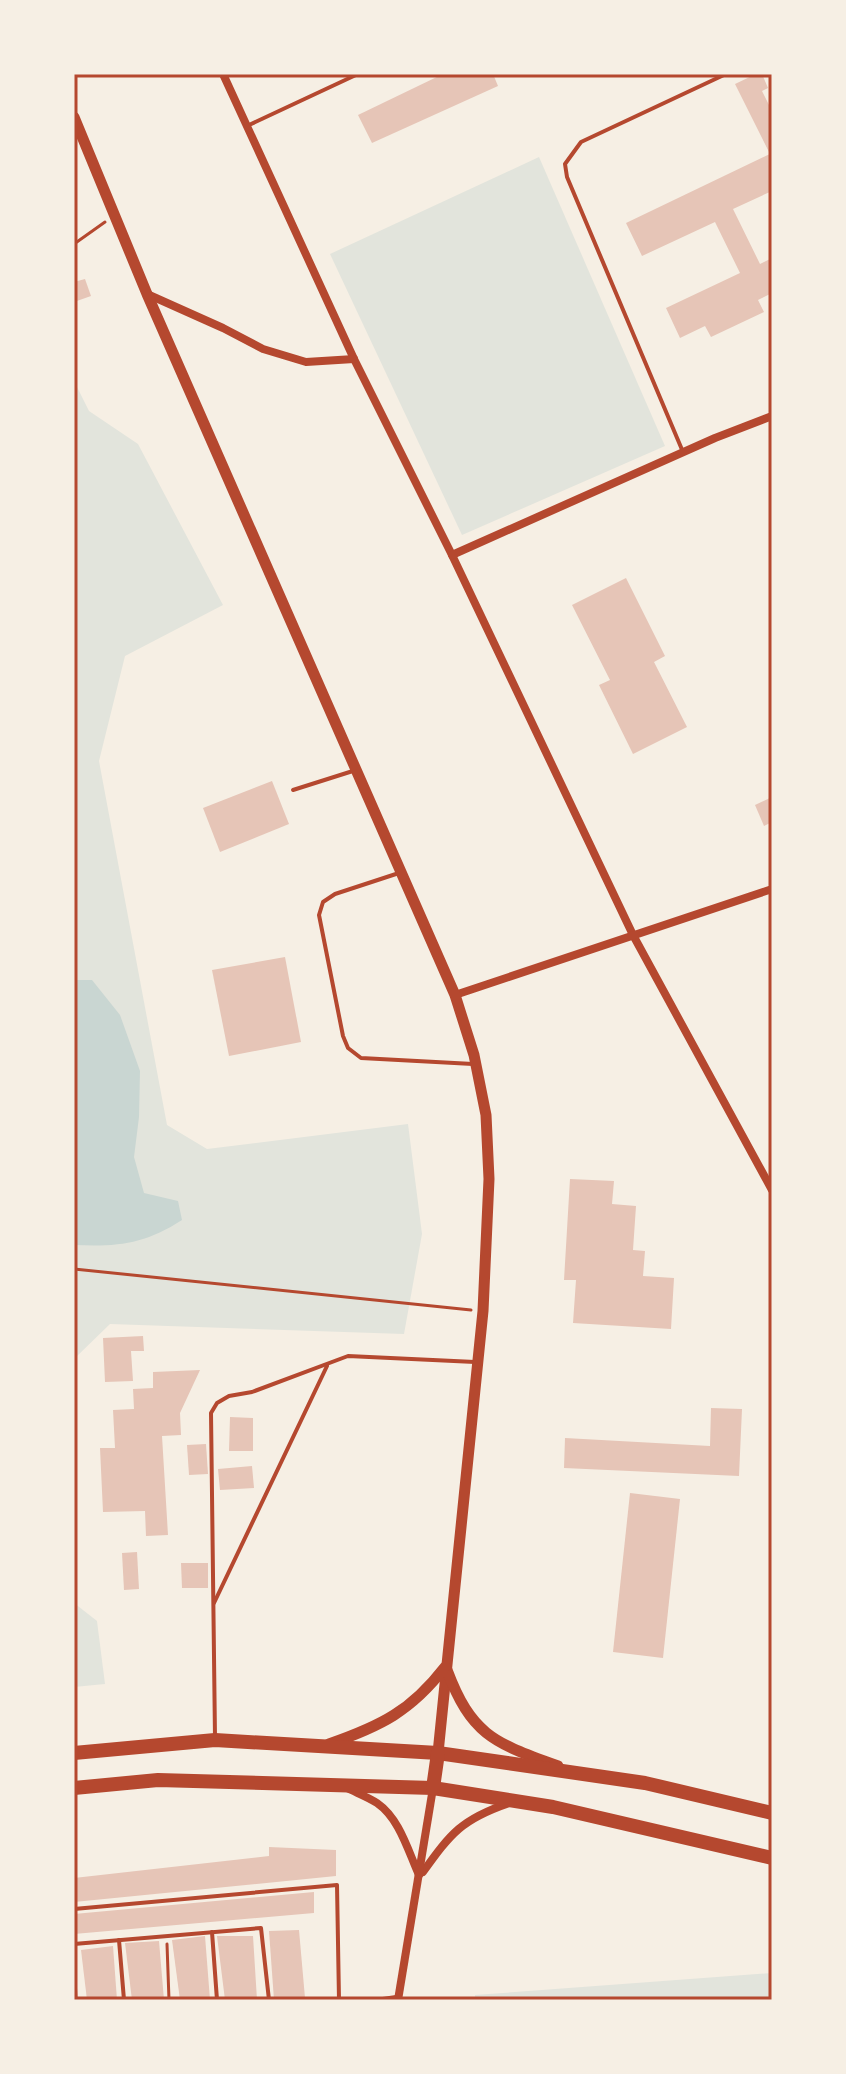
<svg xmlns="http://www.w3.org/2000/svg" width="846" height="2074" font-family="'DejaVu Sans',sans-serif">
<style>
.green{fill:#e2e4dc}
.water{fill:#c9d6d2}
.building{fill:#e6c5b7}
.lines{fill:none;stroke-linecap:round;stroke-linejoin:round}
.path{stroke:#b5482f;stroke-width:3}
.service{stroke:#b5482f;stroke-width:4}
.minor{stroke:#b5482f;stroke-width:8}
.secondary{stroke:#b5482f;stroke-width:11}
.trunk{stroke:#b5482f;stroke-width:14}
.neatline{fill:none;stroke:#b5482f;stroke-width:3}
</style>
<rect width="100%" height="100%" fill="#f6efe4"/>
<!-- green -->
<g class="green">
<path d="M539 157 665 446 462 535 330 254Z"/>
<path d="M74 381 89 411 138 444 223 605 125 656 99 761 167 1125 207 1149 408 1124 422 1234 404 1334 110 1324 74 1359Z"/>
<path d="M74 1603 97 1621 105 1684 74 1687Z"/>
<path d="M772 1973V2000H475V1995Z"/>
</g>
<!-- water -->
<path class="water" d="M74 980H92L120 1015 140 1071 139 1117 134 1157 144 1193 178 1201 182 1220C145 1244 118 1247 74 1245Z"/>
<!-- building -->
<g class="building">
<path d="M443 74H493L498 86 372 143 358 115Z"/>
<path d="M756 74H762L768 88 762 91 772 111V150L769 152 735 84Z"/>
<path d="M772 153V191L733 209 760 264 772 258V293L758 300 764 312 711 337 705 326 680 338 666 308 740 273 715 222 642 256 626 223Z"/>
<path d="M85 279 91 296 74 302V282Z"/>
<path d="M626 578 665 656 654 662 687 727 633 754 599 685 610 680 572 605Z"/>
<path d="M272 781 289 824 220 852 203 808Z"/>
<path d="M772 797V822L764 826 755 805Z"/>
<path d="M285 957 301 1042 229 1056 212 970Z"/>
<path d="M570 1179 614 1181 612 1204 636 1206 633 1250 645 1251 643 1276 674 1278 671 1329 573 1323 576 1280H564Z"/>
<path d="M143 1336 144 1351H131L133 1381 105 1382 103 1338Z"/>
<path d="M200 1370 180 1413 181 1435 162 1436 168 1535 146 1536 145 1511 103 1512 100 1448H115L113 1410 134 1409 133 1389 153 1388V1372Z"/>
<path d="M711 1408 742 1409 739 1476 564 1468 565 1438 710 1446Z"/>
<path d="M230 1417 253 1418V1451H229Z"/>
<path d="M206 1444 208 1474 189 1475 187 1445Z"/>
<path d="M252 1466 254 1488 220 1490 218 1469Z"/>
<path d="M630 1493 680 1499 663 1658 613 1652Z"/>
<path d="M137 1552 139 1589 124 1590 122 1553Z"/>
<path d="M181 1563H208V1588H182Z"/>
<path d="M269 1847 336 1850V1876L74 1902V1878L269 1856Z"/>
<path d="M314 1892V1913L74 1934V1914Z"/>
<path d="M299 1930 305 1998 274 2000 269 1931Z"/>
<path d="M205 1936 210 2000H180L172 1940Z"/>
<path d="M217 1936H253L257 2000H225Z"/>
<path d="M159 1941 164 2000H132L125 1943Z"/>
<path d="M113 1946 117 2000H87L81 1950Z"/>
</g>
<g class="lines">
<!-- path -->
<g class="path">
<path d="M74 244 105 222"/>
<path d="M74 1269 471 1310"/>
<path d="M167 1944 169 2000"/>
<path d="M74 1952 76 2000"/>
</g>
<!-- service -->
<g class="service">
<path d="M249 125 358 74"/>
<path d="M683 452 567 177 565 164 581 142 726 74"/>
<path d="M293 790 356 770"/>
<path d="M399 873 335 894 323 902 319 915 343 1036 348 1048 361 1058 473 1064"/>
<path d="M214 1603 327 1366"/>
<path d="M215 1737 211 1413 217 1403 229 1396 252 1392 348 1356 475 1362"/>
<path d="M74 1909 337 1885 339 2000"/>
<path d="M212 1932 217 2000"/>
<path d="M119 1940 124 2000"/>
<path d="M74 1944 261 1928 269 2000"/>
<path d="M376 2000 396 1997"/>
</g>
<!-- minor -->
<g class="minor">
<path d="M223 74 354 359 452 555 633 935 772 1190"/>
<path d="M147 294 223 328 263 349 306 362 354 359"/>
<path d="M452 555 715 438 772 416"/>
<path d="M455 995 772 889"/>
<path d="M347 1788C357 1793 368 1797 377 1803 400 1819 408 1851 419 1875"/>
<path d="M423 1872C451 1833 462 1819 509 1803"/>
<path d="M398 2000 433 1788"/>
</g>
<!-- secondary -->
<g class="secondary">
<path d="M74 117 147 294 455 995 474 1055 486 1115 489 1179 483 1311 438 1753"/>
<path d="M447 1670C472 1737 496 1743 558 1766"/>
<path d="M329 1744C381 1726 411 1711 445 1667"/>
</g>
<!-- trunk -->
<g class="trunk">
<path d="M74 1753 215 1740 438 1753 645 1783 772 1813"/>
<path d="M74 1788 158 1780 433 1788 553 1807 772 1858"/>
<path d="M433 1788 438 1753"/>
</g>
</g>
<!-- border -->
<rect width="846" height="2074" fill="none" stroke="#f6efe4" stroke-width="152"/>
<rect x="76" y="76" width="694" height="1922" class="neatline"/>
</svg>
